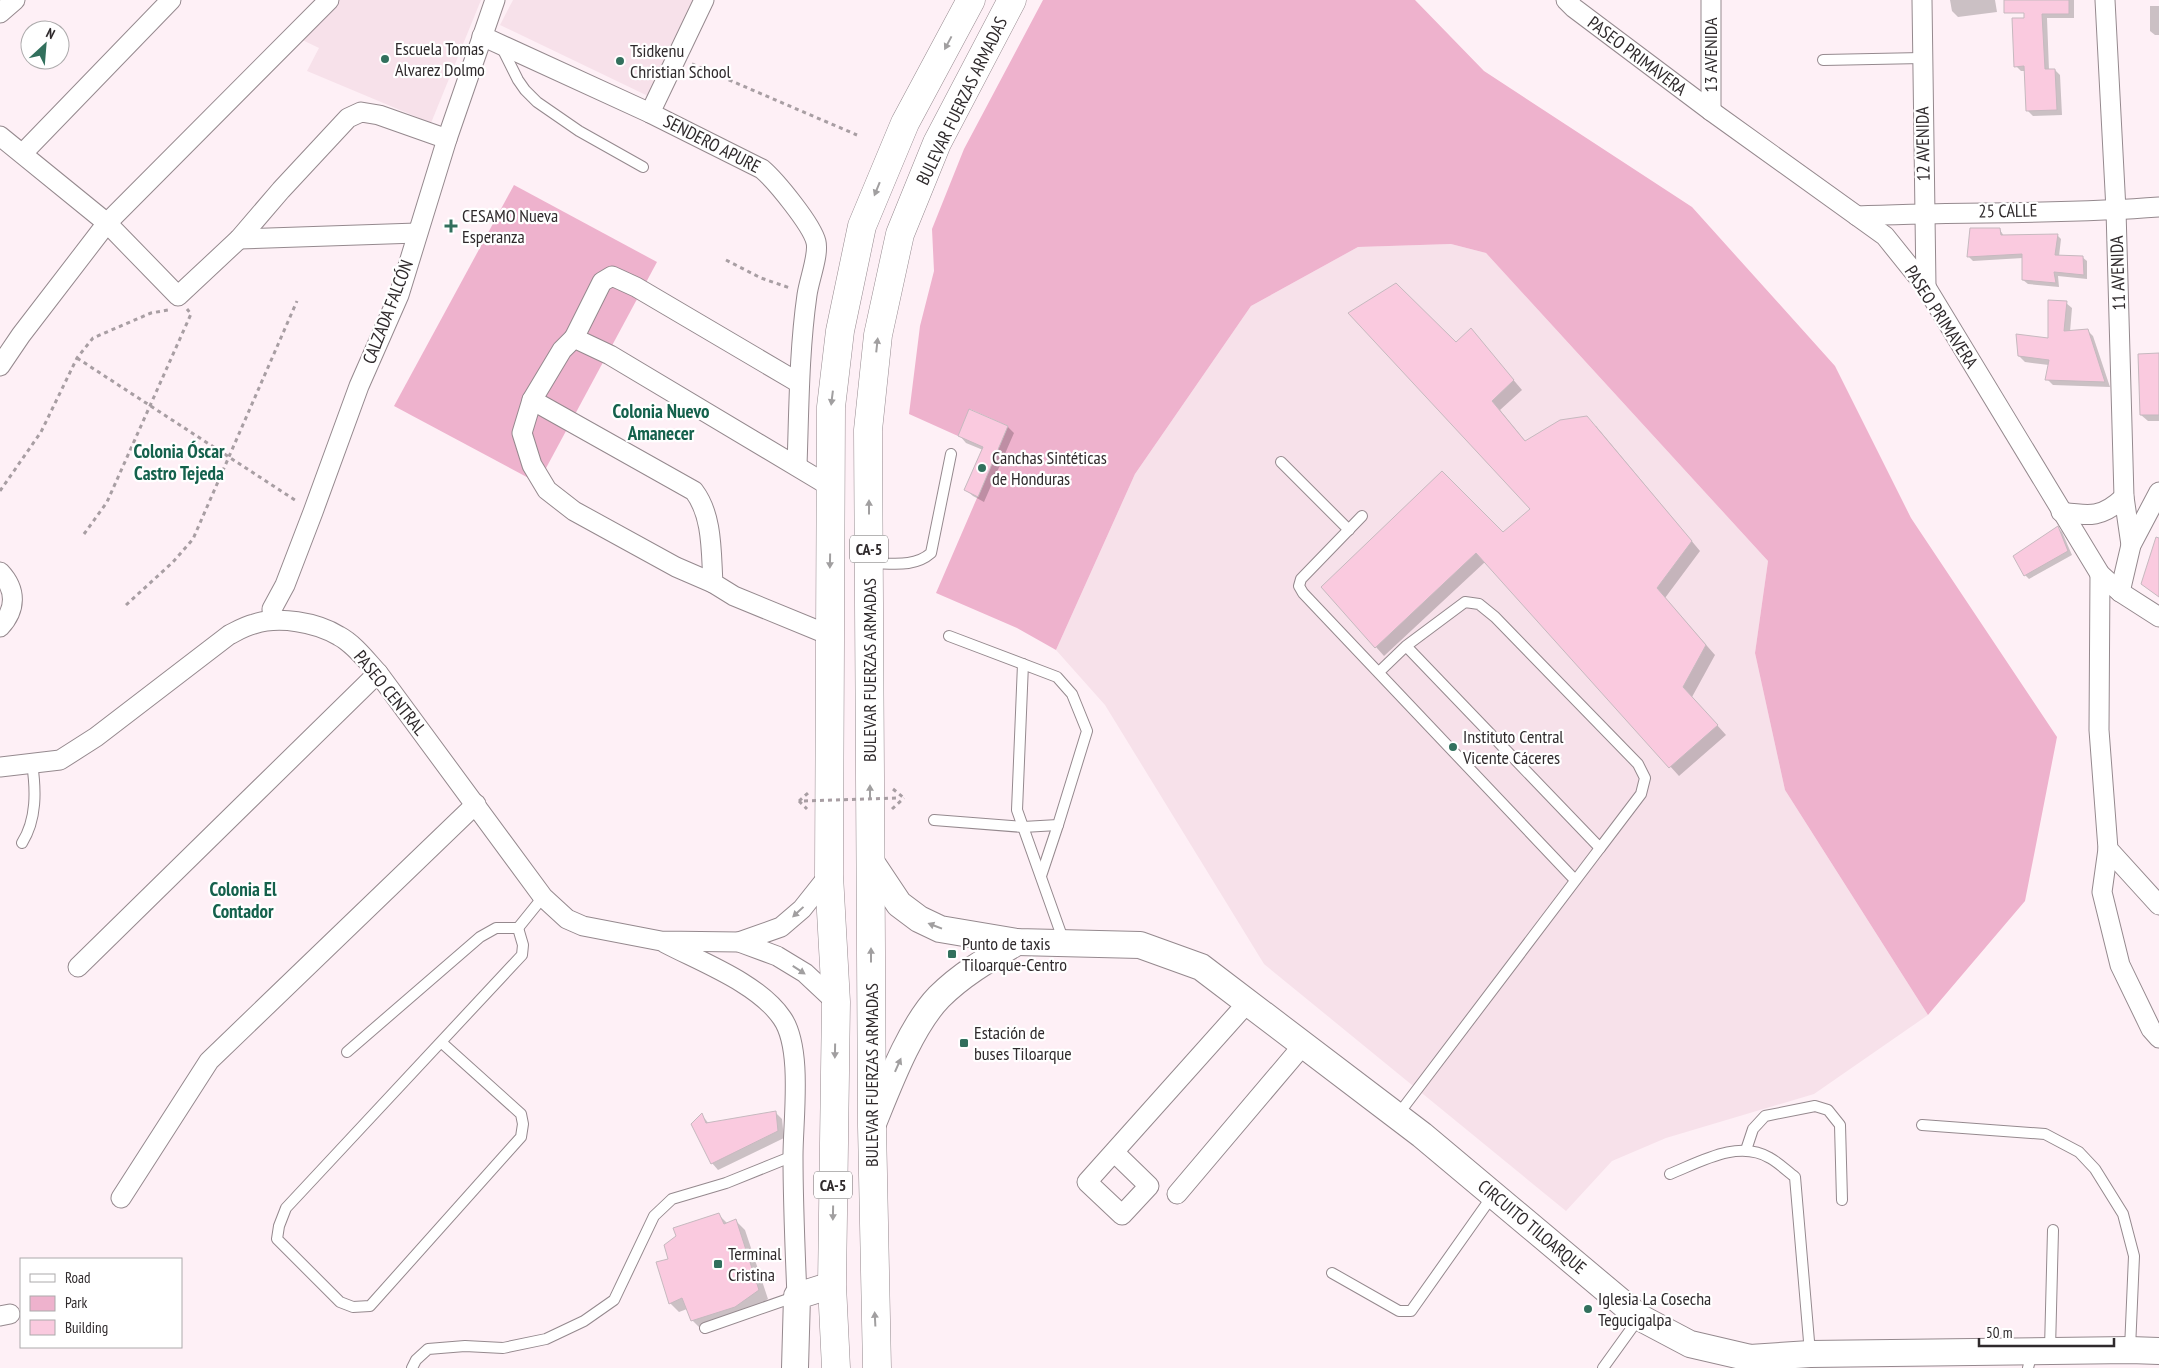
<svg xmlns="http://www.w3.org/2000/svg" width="2159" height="1368" font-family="'PT Sans Narrow',sans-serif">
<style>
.built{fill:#f7e1ea}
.green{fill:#eeb2cd}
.shadow{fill:#0003}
.building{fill:#facadf;stroke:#c6b9bf}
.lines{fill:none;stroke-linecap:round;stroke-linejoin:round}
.lane-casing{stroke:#95898e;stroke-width:12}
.street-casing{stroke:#95898e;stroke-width:21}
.secondary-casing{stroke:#95898e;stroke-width:28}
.highway-casing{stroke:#95898e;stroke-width:29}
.path{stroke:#a89ea3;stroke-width:3;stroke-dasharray:4 4;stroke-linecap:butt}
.lane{stroke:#fff;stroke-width:10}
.street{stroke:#fff;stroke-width:19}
.secondary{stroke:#fff;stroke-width:26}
.highway{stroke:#fff;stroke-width:28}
.path-bridge{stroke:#a89ea3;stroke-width:3;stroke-dasharray:4 4;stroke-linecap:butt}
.oneway{fill:#a19fa0}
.poi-dot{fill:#32705d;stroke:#fff;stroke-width:2}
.labels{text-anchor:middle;stroke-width:4.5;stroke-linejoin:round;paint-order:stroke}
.shield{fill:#fff;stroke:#6d6a6b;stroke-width:1}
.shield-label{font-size:16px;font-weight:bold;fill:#2f2a2c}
.poi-label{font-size:18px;fill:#2f2a2c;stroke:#fff;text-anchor:start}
.street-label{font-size:18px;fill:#2f2a2c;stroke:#fff}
.neighbourhood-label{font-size:19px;font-weight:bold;fill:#14614c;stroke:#fff}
</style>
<rect width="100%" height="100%" fill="#fef0f6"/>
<!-- built -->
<g class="built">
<path d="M333 0H481L431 123 307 71 319 48 294 36Z"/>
<path d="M513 0H697L648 96 500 25Z"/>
<path d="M1451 244 1486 253 1768 561 1755 653 1785 790 1928 1015 1814 1094 1666 1138 1612 1161 1566 1211 1264 964 1105 705 1056 650 1135 474 1251 306 1358 247Z"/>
</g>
<!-- green -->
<g class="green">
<path d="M1043 0H1415L1484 71 1692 207 1835 366 1911 518 2057 737 2025 901 1928 1015 1785 790 1755 653 1768 561 1486 253 1451 244 1358 247 1251 306 1135 474 1056 650 1017 628 936 593 1008 426 970 409 958 436 909 414 920 326 934 271 932 229 964 149Z"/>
<path d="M514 185 657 262 538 483 394 406Z"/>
</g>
<!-- shadow -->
<g class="shadow">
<path d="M1950 0H1995L1997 12 1958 17 1952 11Z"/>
<path d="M2026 0H2074V18H2047L2049 70H2055L2060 75 2062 115 2033 116 2028 111 2026 71H2021L2016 66 2026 19Z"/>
<path d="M2150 6H2159V35H2155L2150 31Z"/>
<path d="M2000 230 2004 236 2057 235 2061 239 2059 256 2082 257 2087 261V279L2058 276 2059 287 2028 284 2023 280V258L1973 261 1969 257Z"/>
<path d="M2066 303 2072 308 2070 332 2087 330 2093 336 2110 387 2053 385 2047 379 2049 365 2025 362 2019 356 2049 339Z"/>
<path d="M1471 330 1522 390 1500 410 1526 442 1596 426 1700 551 1665 598 1715 655 1692 697 1726 735 1679 776 1485 562 1384 656 1323 587 1503 534 1531 509 1456 343Z"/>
<path d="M2159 354V421H2148L2141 415Z"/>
<path d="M1008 427 1014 433 984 502 973 496 966 490 983 450 966 443 960 436Z"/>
<path d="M2058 528 2062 532 2072 555 2029 579 2025 575Z"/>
<path d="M776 1113 782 1119 784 1138 718 1170 712 1163 702 1115 709 1124Z"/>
<path d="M719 1215 728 1224 736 1221 745 1230 768 1299 744 1315 701 1329 692 1320 687 1309 679 1312 670 1303V1260Z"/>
</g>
<!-- building -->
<g class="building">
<path d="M2004 0H2069V14H2042L2045 69H2055L2057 110 2026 111 2024 66 2014 67 2012 18H2024V13H2004Z"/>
<path d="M1970 228H2000L2001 235 2058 234 2055 255 2083 256 2084 275 2054 272 2056 283 2022 280V254L1967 257Z"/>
<path d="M1396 283 1456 342 1471 328 1514 380 1492 401 1525 441 1560 420 1587 416 1692 541 1657 588 1706 645 1683 687 1718 725 1669 768 1476 553 1375 648 1321 587 1442 471 1503 532 1530 509 1348 313Z"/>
<path d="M2048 300 2067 301 2064 331 2088 329 2105 382 2045 380 2049 360 2018 356 2016 334 2048 338Z"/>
<path d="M2159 353V415H2140L2138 354Z"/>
<path d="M969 409 1008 426 978 497 964 490 983 447 958 436Z"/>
<path d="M2058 526 2068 551 2024 576 2013 556Z"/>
<path d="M2156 537 2159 538V597L2141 584Z"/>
<path d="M776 1111 778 1131 711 1164 691 1124 702 1113 706 1123Z"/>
<path d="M719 1213 724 1224 736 1219 759 1290 735 1307 691 1321 682 1298 669 1304 656 1262 668 1259 664 1245 676 1236 673 1228Z"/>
</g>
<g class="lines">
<defs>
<g id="lane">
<path d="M501 46 518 80 525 90 537 102 579 131 643 167"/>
<path d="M1823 60 1922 58"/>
<path d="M1281 462 1349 530"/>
<path d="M1362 516 1301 579 1299 586 1303 593 1575 880"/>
<path d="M870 563C891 563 914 568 931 553L951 454"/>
<path d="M1023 664 1017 810 1064 942"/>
<path d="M1379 672 1406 646 1465 602 1479 604 1495 617 1638 764 1645 778 1641 794 1600 848 1406 646"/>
<path d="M934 820 1023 827 1058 825 1087 731 1072 694 1057 677 949 636"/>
<path d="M22 843C37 819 36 790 32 763"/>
<path d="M1041 876 1058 825"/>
<path d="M441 1042 521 1114 523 1124 521 1137 370 1306 353 1307 340 1302 277 1239 279 1226 286 1208 522 955 523 945 518 928"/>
<path d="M347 1052 480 937 496 928H518L543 897"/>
<path d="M1397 1116 1600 848"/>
<path d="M1922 1125 2045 1134 2079 1152 2095 1169 2123 1214 2134 1256 2130 1349"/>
<path d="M1746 1150 1753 1129 1765 1116 1815 1106 1828 1110 1840 1125 1842 1200"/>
<path d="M1670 1174C1700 1162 1738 1139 1770 1158 1779 1163 1787 1171 1795 1177L1810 1353"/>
<path d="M1332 1273 1399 1311H1411L1493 1195"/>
<path d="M705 1328 797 1296"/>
<path d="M2050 1349 2053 1230"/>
<path d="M412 1368 416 1360 428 1349 465 1346 503 1348 546 1339 584 1321 614 1300 654 1216 672 1199 726 1183 793 1156"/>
<path d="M1603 1368 1639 1318"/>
<path d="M2028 1368 2032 1352"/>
</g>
<g id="street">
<path d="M1566 0 1574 8 1711 111 1885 236 1926 287 2100 574 2120 592 2159 617"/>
<path d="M1711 0V111"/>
<path d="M1922 0 1926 287"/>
<path d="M2105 0 2116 210 2124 497 2131 545"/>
<path d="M0 13 15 0"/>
<path d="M482 36 650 113 762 169C776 181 812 225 816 242 819 255 809 280 807 295 799 351 799 409 797 466"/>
<path d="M650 113 704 0"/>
<path d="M0 136 107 223 178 296 239 239 281 190 348 118 361 112 379 115 447 139"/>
<path d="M23 153 171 0"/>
<path d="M1857 216C1957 211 2059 215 2159 207"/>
<path d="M239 239 417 233"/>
<path d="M574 338 602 282 612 276 636 287 799 383"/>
<path d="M0 366 21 335 107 223 329 0"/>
<path d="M532 400 694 491C713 516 711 553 713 583L734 596 829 635"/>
<path d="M2061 512C2090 516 2102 518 2124 497"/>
<path d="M0 572C17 590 16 610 0 627"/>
<path d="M2100 574 2099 730 2108 849 2159 905"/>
<path d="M713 583 676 567 574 511 547 490 532 465 522 433 532 400 562 350 574 338 610 355 831 487"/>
<path d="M2120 592 2131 545 2159 492"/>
<path d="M273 620 272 609 285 585 313 512 359 386 399 295 447 139 495 0"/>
<path d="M0 767 60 760 96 737 229 635C237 631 245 626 254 624 279 616 316 622 339 636 354 644 366 660 378 673L543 897 567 919 583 926 661 941 739 942 777 956 805 973 836 1002"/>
<path d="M2108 849 2102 892 2120 965 2151 1029 2159 1038"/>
<path d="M739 942 781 927 802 909 829 875"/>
<path d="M665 943C701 962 758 983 782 1018 803 1048 793 1119 793 1156 793 1203 795 1250 797 1296"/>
<path d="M78 967 378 673"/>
<path d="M1114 1152 1149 1186 1122 1215 1087 1182 1248 1002"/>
<path d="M1177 1194 1304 1044"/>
<path d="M121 1198 209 1061 476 804"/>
<path d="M0 1316 10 1314"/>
</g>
<g id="secondary">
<path d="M871 862 899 904 919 919 940 929 1017 942 1140 945 1201 967 1422 1135 1639 1317 1690 1344 1750 1358 1810 1354 2130 1350 2159 1351"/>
<path d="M872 1126C888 1087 910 1027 939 997 962 974 990 958 1017 942"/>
<path d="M795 1368 797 1296 832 1285"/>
</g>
<g id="highway">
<path d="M836 1368 832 1285 836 1002 829 875 831 407 840 331 862 226 905 123 971 0"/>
<path d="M877 1368 872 1126 868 430 878 335 900 234 937 143 1012 0"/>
</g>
</defs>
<!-- lane casing -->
<use href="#lane" class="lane-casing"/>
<!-- street casing -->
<use href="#street" class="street-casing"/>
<!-- secondary casing -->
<use href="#secondary" class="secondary-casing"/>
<!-- highway casing -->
<use href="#highway" class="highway-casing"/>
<!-- path -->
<g class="path">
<path d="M692 64 857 135"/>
<path d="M726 260 761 278 790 288"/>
<path d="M77 358 298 502"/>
<path d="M0 491 41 432 77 358 93 338 151 313 168 310"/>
<path d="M84 534 107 502 191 314 187 309"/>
<path d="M126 605 173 562 193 539 297 301"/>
<path d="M893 789 904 798"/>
<path d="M799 801 808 793"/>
<path d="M799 801 807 809"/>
<path d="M892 809 904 798"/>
</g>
<!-- lane -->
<use href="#lane" class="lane"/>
<!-- street -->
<use href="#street" class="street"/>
<!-- secondary -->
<use href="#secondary" class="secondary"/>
<!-- highway -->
<use href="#highway" class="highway"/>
<!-- path-bridge -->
<path class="path-bridge" d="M804 801 899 798"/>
</g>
<!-- one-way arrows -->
<defs><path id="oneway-solid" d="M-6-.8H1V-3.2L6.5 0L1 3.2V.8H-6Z" transform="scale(1.25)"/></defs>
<g class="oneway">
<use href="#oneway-solid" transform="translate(948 43) rotate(118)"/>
<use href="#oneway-solid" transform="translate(877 189) rotate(112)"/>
<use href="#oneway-solid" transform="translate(877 345) rotate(-84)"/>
<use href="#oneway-solid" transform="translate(832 398) rotate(97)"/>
<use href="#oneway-solid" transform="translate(869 507) rotate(-90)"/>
<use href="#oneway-solid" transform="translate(830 561) rotate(91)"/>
<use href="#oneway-solid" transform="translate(870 792) rotate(-90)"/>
<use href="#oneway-solid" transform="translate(798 912) rotate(137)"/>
<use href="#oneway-solid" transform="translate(935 926) rotate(-159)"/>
<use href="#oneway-solid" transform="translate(871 955) rotate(-90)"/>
<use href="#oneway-solid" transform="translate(799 970) rotate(33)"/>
<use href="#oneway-solid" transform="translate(835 1051) rotate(91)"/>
<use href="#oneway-solid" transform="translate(898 1065) rotate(-66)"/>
<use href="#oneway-solid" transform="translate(833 1213) rotate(91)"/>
<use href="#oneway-solid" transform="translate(875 1319) rotate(-93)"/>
</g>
<!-- markers -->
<g class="poi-dot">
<circle cx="385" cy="59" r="5"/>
<circle cx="620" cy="61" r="5"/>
<path d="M448.5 218.5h5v5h5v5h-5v5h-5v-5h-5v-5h5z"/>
<circle cx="982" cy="468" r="5"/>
<circle cx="1453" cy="747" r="5"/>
<rect x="947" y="949" width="10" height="10" rx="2.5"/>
<rect x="959" y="1038" width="10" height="10" rx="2.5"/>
<rect x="713" y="1259" width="10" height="10" rx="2.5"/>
<circle cx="1588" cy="1309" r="5"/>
</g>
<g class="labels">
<!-- shield labels -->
<g class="shield">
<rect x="850" y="535.5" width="38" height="27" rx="4"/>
<rect x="814" y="1171.5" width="38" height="27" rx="4"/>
</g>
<g class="shield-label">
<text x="869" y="555">CA-5</text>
<text x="833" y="1191">CA-5</text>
</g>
<!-- poi labels -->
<g class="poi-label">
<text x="395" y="55">Escuela Tomas<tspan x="395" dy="21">Alvarez Dolmo</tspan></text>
<text x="630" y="57">Tsidkenu<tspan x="630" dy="21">Christian School</tspan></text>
<text x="462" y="222">CESAMO Nueva<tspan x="462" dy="21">Esperanza</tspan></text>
<text x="992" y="464">Canchas Sintéticas<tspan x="992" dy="21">de Honduras</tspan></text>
<text x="1463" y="743">Instituto Central<tspan x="1463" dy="21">Vicente Cáceres</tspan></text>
<text x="962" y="950">Punto de taxis<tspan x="962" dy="21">Tiloarque-Centro</tspan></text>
<text x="974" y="1039">Estación de<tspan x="974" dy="21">buses Tiloarque</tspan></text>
<text x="728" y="1260">Terminal<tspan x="728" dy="21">Cristina</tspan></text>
<text x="1598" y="1305">Iglesia La Cosecha<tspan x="1598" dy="21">Tegucigalpa</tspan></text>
</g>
<!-- street labels -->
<g class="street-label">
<text transform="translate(1711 55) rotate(-90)" y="6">13 AVENIDA</text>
<text transform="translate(1637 56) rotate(37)" y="6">PASEO PRIMAVERA</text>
<text transform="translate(962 101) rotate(-64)" y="6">BULEVAR FUERZAS ARMADAS</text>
<text transform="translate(712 144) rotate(27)" y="6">SENDERO APURE</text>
<text transform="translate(1923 144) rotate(-91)" y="6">12 AVENIDA</text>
<text transform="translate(2008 211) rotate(-1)" y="6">25 CALLE</text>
<text transform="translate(2118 273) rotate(-92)" y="6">11 AVENIDA</text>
<text transform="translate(388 312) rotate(-69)" y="6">CALZADA FALCÓN</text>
<text transform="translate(1941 317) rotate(57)" y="6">PASEO PRIMAVERA</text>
<text transform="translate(870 670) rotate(-90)" y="6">BULEVAR FUERZAS ARMADAS</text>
<text transform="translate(390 693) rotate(51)" y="6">PASEO CENTRAL</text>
<text transform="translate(872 1075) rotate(-90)" y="6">BULEVAR FUERZAS ARMADAS</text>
<text transform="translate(1532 1227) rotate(40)" y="6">CIRCUITO TILOARQUE</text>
</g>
<!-- neighbourhood labels -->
<g class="neighbourhood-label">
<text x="661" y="418">Colonia Nuevo<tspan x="661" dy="22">Amanecer</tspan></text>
<text x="179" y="458">Colonia Óscar<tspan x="179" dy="22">Castro Tejeda</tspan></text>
<text x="243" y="896">Colonia El<tspan x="243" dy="22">Contador</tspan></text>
</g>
</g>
<!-- legend -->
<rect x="20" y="1258" width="162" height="90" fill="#ffffff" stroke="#acaaab"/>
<rect x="30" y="1274" width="25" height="8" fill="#ffffff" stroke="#acaaab"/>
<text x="65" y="1283" font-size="15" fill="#2f2a2c">Road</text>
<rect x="30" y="1296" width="25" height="15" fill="#eeb2cd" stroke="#acaaab"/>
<text x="65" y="1308" font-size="15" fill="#2f2a2c">Park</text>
<rect x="30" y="1320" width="25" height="15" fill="#facadf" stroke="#acaaab"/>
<text x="65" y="1333" font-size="15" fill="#2f2a2c">Building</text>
<!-- north arrow -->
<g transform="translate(45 45) rotate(26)"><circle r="24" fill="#ffffff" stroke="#acaaab"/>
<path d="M0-4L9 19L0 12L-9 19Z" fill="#32705d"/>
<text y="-8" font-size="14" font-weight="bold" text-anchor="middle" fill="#2f2a2c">N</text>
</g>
<!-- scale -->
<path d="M1979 1338v8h135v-8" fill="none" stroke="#2f2a2c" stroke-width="2.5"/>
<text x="1986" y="1338" font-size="15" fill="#2f2a2c" stroke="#ffffff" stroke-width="4" paint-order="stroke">50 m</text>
</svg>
